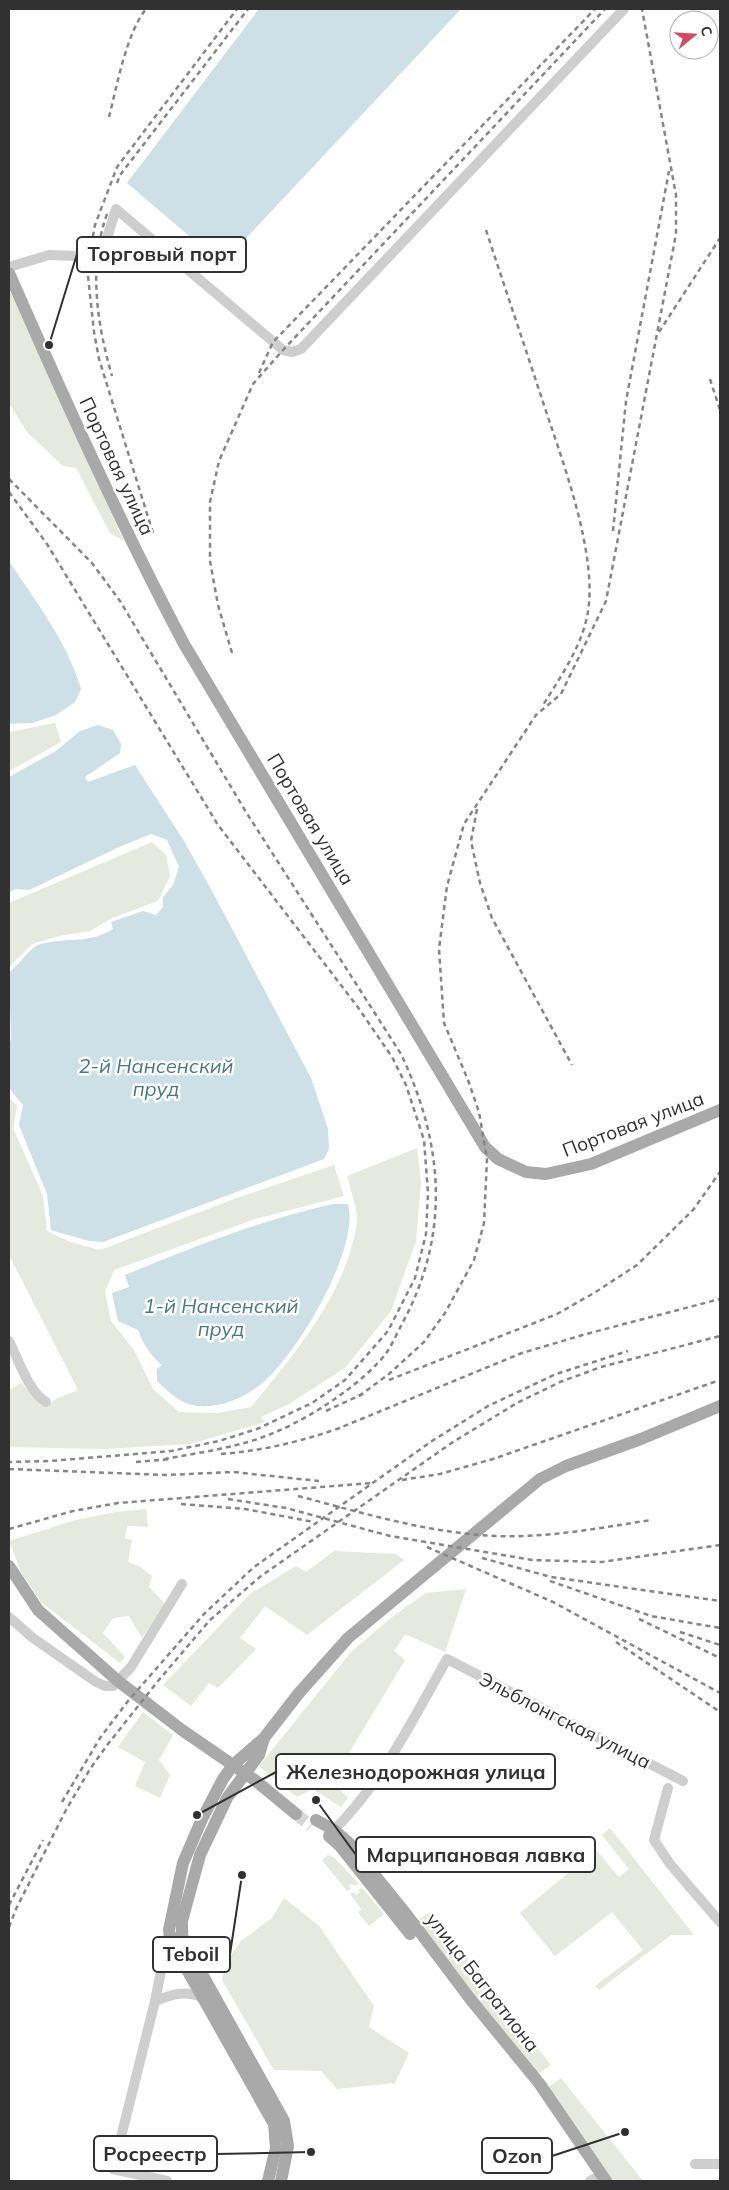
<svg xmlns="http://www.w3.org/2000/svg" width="729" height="2190" font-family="Mulish,sans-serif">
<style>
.green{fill:#e5e9de}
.water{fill:#cddfe7}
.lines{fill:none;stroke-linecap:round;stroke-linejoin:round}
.major-tunnel{stroke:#d6d6d6;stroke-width:12;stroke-dasharray:12 6;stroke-linecap:butt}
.minor{stroke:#cecece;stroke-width:10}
.major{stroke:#a9a9a9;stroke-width:12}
.rail{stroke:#868686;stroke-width:2.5;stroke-dasharray:5 4;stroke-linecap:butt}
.labels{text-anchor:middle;stroke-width:5;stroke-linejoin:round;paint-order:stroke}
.street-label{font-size:19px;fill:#313131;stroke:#fff}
.water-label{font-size:20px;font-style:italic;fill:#497689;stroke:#fff}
.leader{fill:none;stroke:#313131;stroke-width:2}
.callout-dot{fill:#313131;stroke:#fff;stroke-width:2}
.callout{fill:#fff;stroke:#313131;stroke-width:2}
.callout-label{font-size:20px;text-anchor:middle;font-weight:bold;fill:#313131}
</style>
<rect width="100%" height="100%" fill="#fff"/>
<!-- green -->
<g class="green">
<path d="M9 289 124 541 110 533 76 468 63 466 27 432 9 403Z"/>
<path d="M55 723 61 742 9 771V732Z"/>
<path d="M152 842 166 855 170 876 158 901 112 918 90 931 59 936 32 944 9 967V903Z"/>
<path d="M9 1097 17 1106 13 1128 43 1196 47 1231 70 1242 100 1250 234 1199 334 1165 344 1196 255 1219 114 1270 105 1292 111 1321 134 1350 153 1389 179 1412 218 1413 251 1407C295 1354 348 1291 357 1221 358 1210 350 1188 347 1176L417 1148 421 1183 416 1241 391 1311 345 1368 289 1404 261 1417 265 1422 190 1444 103 1449 9 1447V1390L21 1383 46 1407 56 1399 78 1390 9 1255Z"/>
<path d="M146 1509 148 1527 127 1526 125 1538 132 1540 128 1562 141 1567 152 1576 149 1587 165 1604 142 1638 129 1616 113 1618 103 1633 125 1657 120 1663 41 1602 22 1574 9 1541 76 1520 115 1512Z"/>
<path d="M334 1551 396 1554 404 1560 307 1635 265 1606 240 1638 256 1649 218 1688 209 1683 191 1706 163 1685 250 1594 296 1566 306 1572Z"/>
<path d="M466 1589 445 1652 405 1634 394 1651 405 1660 332 1781 348 1798 341 1807 313 1789 297 1797 259 1766 352 1651 392 1617 426 1593Z"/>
<path d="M143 1712 173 1735 159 1760 170 1775 160 1798 135 1786 145 1762 118 1747Z"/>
<path d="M610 1828 694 1935H671L599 1990 595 1986 643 1950 612 1912 555 1956 520 1913 596 1850 619 1877 629 1869 602 1835Z"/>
<path d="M328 1855 335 1858 359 1884 354 1886 352 1884 349 1885 351 1889 347 1891 322 1860Z"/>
<path d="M362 1888 384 1914 369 1926 358 1912 362 1910 350 1894 354 1892 356 1895 360 1892 358 1890Z"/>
<path d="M284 1898 319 1926 374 2006 369 2027 409 2053 395 2083 337 2089 321 2071 274 2070 222 1980 226 1962 241 1941 272 1918Z"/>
<path d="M430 1912 551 2065 535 2076 417 1921Z"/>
<path d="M561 2078 643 2181H610L546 2089Z"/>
</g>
<!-- water -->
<g class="water">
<path d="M259 9H461L222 264 127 183Z"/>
<path d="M9 561C36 602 67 641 81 689L75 702 56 715 32 723 9 724Z"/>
<path d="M98 725 113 730 121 744 120 753 85 777 88 782 135 765 184 841 212 891 311 1078 328 1129 329 1149 324 1159 103 1242 89 1241 51 1230 47 1194 19 1125 23 1105 9 1088V1045L11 1039 9 972C22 964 28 946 45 943 68 938 92 943 113 929L111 922 143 911 156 915 163 907V897L173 885 179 867 167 840 151 834 117 848 29 890 15 889 9 893V777L56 751 80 731Z"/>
<path d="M333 1204H348C360 1249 297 1355 261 1384 244 1398 221 1408 199 1406 181 1405 169 1392 157 1381V1369L162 1365C150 1355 143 1344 138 1330L118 1321 112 1293 129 1287 125 1275C193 1247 261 1220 333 1204Z"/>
</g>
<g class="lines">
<!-- major-tunnel -->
<path class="major-tunnel" d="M296 1814 311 1826"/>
<!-- minor -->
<g class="minor">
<path d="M9 267 49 255 77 256 102 254 116 209 283 350 292 352 301 349 624 9"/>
<path d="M9 1341C18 1359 29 1392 46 1402"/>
<path d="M9 1617 33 1638 96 1682 105 1686H113L131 1667 182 1584"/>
<path d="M668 1788 654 1840 670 1864 720 1922"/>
<path d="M334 1830C383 1781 413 1719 447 1659L683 1781"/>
<path d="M155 2001C173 1994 185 1990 204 1998"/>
<path d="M695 2164H720"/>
<path d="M167 2181 113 2169 155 2001 169 1931"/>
<path d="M590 2181 602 2175"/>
</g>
<!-- major -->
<g class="major">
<path d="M9 273C64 398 120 523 184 644L485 1147 498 1159 526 1172 546 1174 591 1164 720 1110"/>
<path d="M9 1566 38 1610 118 1681 182 1730 256 1781 296 1814"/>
<path d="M264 1738 259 1755 227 1798 200 1855 182 1921V1935L187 1947 284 2121 288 2146 281 2181"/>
<path d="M316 1820 334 1830 348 1842 407 1915 471 2000 539 2083 606 2181"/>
<path d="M329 1836 340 1846 410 1934"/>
<path d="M268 2181 276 2148 274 2124 172 1943 169 1930 183 1863 202 1819 223 1779 233 1765 264 1738 299 1693 348 1638 540 1479 566 1466 641 1439 720 1406"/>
</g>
<!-- rail -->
<g class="rail">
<path d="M109 117C117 86 126 34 146 9"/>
<path d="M117 183 120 175 248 9"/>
<path d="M107 214C88 267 97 324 112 376"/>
<path d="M486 230C504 285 523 341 541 396 560 455 600 556 587 617 580 649 560 678 543 705"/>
<path d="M659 332 720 238"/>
<path d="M259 373 273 342 595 9"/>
<path d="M710 379 720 410"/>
<path d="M9 479 92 563 120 601 246 812 401 1054C443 1143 451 1232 403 1322 398 1331 393 1343 387 1352 365 1382 313 1416 278 1431 243 1447 202 1452 165 1459"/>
<path d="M9 492 47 544 218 825 357 1006 392 1057 406 1085 424 1140 428 1193 426 1234 415 1278 388 1331 345 1380 312 1403 257 1429 219 1441 171 1451 50 1461 9 1462"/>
<path d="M613 531 626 401 669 171"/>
<path d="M153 533 99 359 94 332 87 267 95 225 117 167 237 9"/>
<path d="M232 653 218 605 210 561V502L219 461 253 384 283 350 605 9"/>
<path d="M477 809 471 841 480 883 492 918 572 1065"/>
<path d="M389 1380 557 1314 594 1293 637 1265 693 1210 720 1172"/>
<path d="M359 1396 389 1374 424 1342 445 1313 474 1260 484 1223 487 1159 479 1112 468 1080 444 1023 439 949 447 886 464 824 536 715 561 694 606 601 676 234V195L642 9"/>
<path d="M326 1411 365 1393"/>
<path d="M221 1454C261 1451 299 1442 337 1429L522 1353 586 1334 720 1299"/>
<path d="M136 1462 171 1459"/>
<path d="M9 1469 166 1475 233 1472 319 1481"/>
<path d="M402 1480 440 1474 493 1459 720 1380"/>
<path d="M298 1496C363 1513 428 1533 496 1536 547 1538 600 1528 651 1520"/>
<path d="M228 1499 286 1508 390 1536 532 1560 602 1562 720 1545"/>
<path d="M181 1504 245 1509 314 1522"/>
<path d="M9 1529 73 1511 118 1503 372 1483"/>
<path d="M427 1547 553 1602 720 1693"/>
<path d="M482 1558 551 1577 720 1601"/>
<path d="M550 1581 651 1616 720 1628"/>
<path d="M639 1619 720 1658"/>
<path d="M680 1632 720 1645"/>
<path d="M616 1642 720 1712"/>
<path d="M62 1802 100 1738 128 1701 204 1614 254 1567 432 1441 488 1406 556 1374 628 1351"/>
<path d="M9 1905 43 1840"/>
<path d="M9 1927 16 1909 66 1810 90 1769 108 1744 158 1681 210 1620 261 1576 453 1442 517 1403 560 1382 601 1367 720 1336"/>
</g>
</g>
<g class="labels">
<!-- street labels -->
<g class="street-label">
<text transform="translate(117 466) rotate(65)" y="7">Портовая улица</text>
<text transform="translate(311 819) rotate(59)" y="7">Портовая улица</text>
<text transform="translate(633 1124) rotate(-21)" y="7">Портовая улица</text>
<text transform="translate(565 1720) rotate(27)" y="7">Эльблонгская улица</text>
<text transform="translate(483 1982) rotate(52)" y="7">улица Багратиона</text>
</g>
<!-- water labels -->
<g class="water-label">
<text x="156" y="1073">2-й Нансенский<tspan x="156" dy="23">пруд</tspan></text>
<text x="221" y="1313">1-й Нансенский<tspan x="221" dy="23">пруд</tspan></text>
</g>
</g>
<!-- callouts -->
<path class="leader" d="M49 345L77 254M197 1815L276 1772M316 1800L356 1855M242 1875L230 1954M311 2152L217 2154M625 2132L552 2156"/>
<g class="callout-dot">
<circle cx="49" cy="345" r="5"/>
<circle cx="197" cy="1815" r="5"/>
<circle cx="316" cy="1800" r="5"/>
<circle cx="242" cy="1875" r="5"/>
<circle cx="311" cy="2152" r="5"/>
<circle cx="625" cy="2132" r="5"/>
</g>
<g class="callout">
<rect x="77" y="237" width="169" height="35" rx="5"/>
<rect x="276" y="1754" width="279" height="35" rx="5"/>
<rect x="356" y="1837" width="239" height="35" rx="5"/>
<rect x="153" y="1937" width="77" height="35" rx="5"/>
<rect x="94" y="2136" width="123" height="35" rx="5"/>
<rect x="482" y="2138" width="70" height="35" rx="5"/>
</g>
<g class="callout-label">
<text x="162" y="261">Торговый порт</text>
<text x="416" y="1779">Железнодорожная улица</text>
<text x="476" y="1862">Марципановая лавка</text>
<text x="191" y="1961">Teboil</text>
<text x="155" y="2161">Росреестр</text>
<text x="517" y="2163">Ozon</text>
</g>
<!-- border -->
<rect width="729" height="2190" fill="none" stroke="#313131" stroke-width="20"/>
<!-- north arrow -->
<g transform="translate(694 35) rotate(72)"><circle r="24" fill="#ffffff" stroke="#adadad"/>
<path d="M0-4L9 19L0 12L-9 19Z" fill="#d04b60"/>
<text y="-8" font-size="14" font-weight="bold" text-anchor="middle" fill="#313131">С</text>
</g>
</svg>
